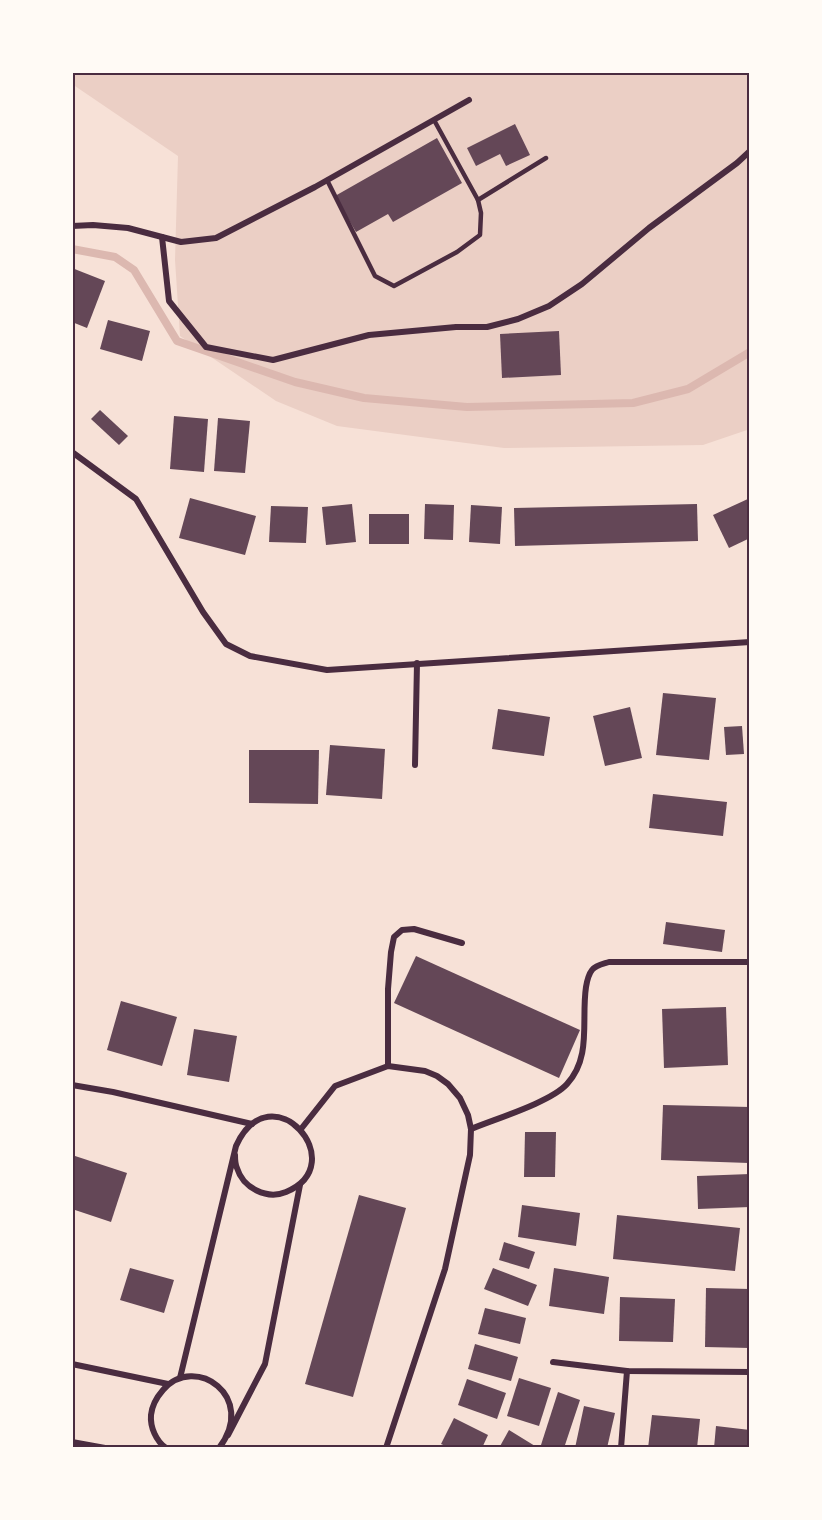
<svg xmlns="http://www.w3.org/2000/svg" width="822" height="1520" font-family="'PT Sans',sans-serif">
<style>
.green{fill:#ebcfc5}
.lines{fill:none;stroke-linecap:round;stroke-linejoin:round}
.stream{stroke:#dcb8b0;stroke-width:8}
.building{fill:#644757}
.service{stroke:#4a2c40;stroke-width:4.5}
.minor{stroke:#4a2c40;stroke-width:6}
.neatline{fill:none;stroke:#4a2c40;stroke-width:2}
</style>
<rect width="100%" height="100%" fill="#f7e1d7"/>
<!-- green -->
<path class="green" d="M72 72H750V429L703 445 504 448 337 426 276 401 180 336 175 260 178 156 72 84Z"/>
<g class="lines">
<!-- stream -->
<path class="stream" d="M72 249 115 257 134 270 177 341 295 382 364 398 467 407 633 403 688 389 750 352"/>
</g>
<!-- building -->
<g class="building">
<path d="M515 124 530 155 506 166 500 154 476 166 467 148Z"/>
<path d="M437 138 462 183 393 222 388 214 356 232 335 196Z"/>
<path d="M72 268 105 281 87 328 72 322Z"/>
<path d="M108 320 150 331 142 361 100 349Z"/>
<path d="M559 331 561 375 502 378 500 334Z"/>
<path d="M100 410 128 436 119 445 91 419Z"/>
<path d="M174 416 208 419 204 472 170 469Z"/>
<path d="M218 418 250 421 245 473 214 471Z"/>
<path d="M190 498 256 516 245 555 179 538Z"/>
<path d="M750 498V538L729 548 713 515Z"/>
<path d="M352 504 356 542 326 545 322 507Z"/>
<path d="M425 504 454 505 453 540 424 539Z"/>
<path d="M697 504 698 541 515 546 514 508Z"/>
<path d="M471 505 502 507 500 544 469 542Z"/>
<path d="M271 506 308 507 306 543 269 542Z"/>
<rect x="369" y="514" width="40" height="30"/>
<path d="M663 693 716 698 709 760 656 755Z"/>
<path d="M630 707 642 758 605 766 593 716Z"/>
<path d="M498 709 550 717 544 756 492 749Z"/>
<path d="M742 726 744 754 726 755 724 727Z"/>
<path d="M330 745 385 749 382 799 326 795Z"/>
<path d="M249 750H319L318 804 249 803Z"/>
<path d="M653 794 727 802 723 836 649 828Z"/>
<path d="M666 922 725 930 722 952 663 944Z"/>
<path d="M416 956 580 1030 559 1078 394 1003Z"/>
<path d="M121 1001 177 1017 162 1066 107 1050Z"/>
<path d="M726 1007 728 1065 664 1068 662 1009Z"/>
<path d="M194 1029 237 1036 229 1082 187 1075Z"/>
<path d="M663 1105 750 1107 749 1163 661 1160Z"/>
<path d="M525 1132H556L555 1177H524Z"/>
<path d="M72 1155 127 1173 111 1222 72 1209Z"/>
<path d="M750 1174V1207L698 1209 697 1176Z"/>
<path d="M359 1195 406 1208 353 1397 305 1384Z"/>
<path d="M522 1205 580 1213 576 1246 518 1237Z"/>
<path d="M617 1215 740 1228 735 1271 613 1259Z"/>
<path d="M504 1242 535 1252 529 1269 499 1260Z"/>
<path d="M130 1268 174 1280 164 1313 120 1300Z"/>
<path d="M493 1268 537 1285 528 1306 484 1289Z"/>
<path d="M554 1268 609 1277 604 1314 549 1306Z"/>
<path d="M706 1288 750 1289V1348L705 1347Z"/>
<path d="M620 1297 675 1299 673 1342 619 1341Z"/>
<path d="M485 1308 526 1318 520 1344 478 1334Z"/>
<path d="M475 1344 518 1357 511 1381 468 1369Z"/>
<path d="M519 1378 551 1388 539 1426 507 1416Z"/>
<path d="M467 1379 506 1393 497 1419 458 1405Z"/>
<path d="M558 1392 580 1400 564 1448H540Z"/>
<path d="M584 1406 615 1413 607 1448H575Z"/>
<path d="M652 1415 700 1419 697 1448H648Z"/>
<path d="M454 1418 488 1435 482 1448H450L441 1444Z"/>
<path d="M716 1426 750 1430V1448H714Z"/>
<path d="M509 1430 535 1446 533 1448H499Z"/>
</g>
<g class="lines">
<!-- service -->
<g class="service">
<path d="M327 180 375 276 394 286 457 252 480 235 481 213 478 200 434 120"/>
<path d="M478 200 546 158"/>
</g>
<!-- minor -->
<g class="minor">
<path d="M72 226 93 225 128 228 181 242 216 238 315 187 469 100"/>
<path d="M162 237 169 301 206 347 273 360 369 335 456 327H487L518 319 549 306 582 284 649 228 737 163 750 151"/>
<path d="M72 452 136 499 203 612 226 644 250 656 327 670 750 642"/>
<path d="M415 765 417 663"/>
<path d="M388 1066V989L391 952 394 937 402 930 414 929 462 943"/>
<path d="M72 1085 113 1092 252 1124"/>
<path d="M301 1129 335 1086 388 1066 425 1071 437 1076 448 1084 460 1098 468 1115 471 1129 470 1155 445 1269 386 1448"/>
<path d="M471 1129C495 1119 551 1102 567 1084 592 1057 581 1020 586 987 587 981 588 975 592 970 596 965 603 964 609 962H750"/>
<path d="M553 1362 627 1371 750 1372"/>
<path d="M72 1364 168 1384"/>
<path d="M180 1378 236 1146C271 1069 354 1164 286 1192 267 1200 243 1188 237 1168 235 1164 235 1159 235 1155"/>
<path d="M228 1435 265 1364 300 1185"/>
<path d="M72 1442 105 1448"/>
<path d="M166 1448C156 1441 150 1427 151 1415 152 1405 156 1398 163 1390 195 1353 258 1397 219 1448"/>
<path d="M621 1448 627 1371"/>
</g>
</g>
<!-- border -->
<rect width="822" height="1520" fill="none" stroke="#fffaf5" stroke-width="147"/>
<rect x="74" y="74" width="674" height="1372" class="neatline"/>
</svg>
